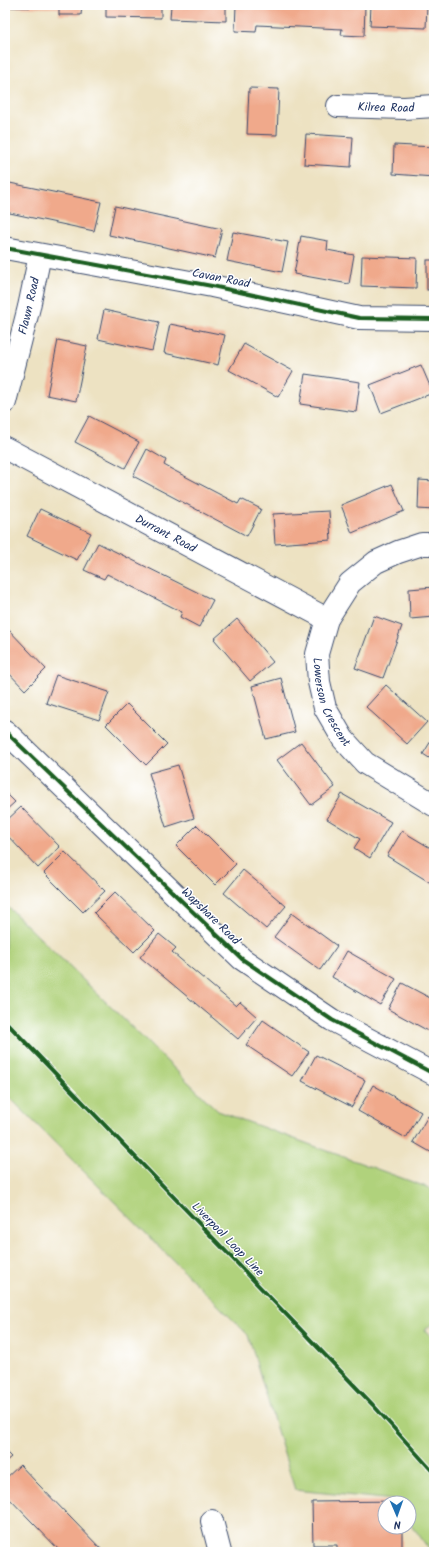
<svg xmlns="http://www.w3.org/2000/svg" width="439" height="1557" font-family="Kalam,sans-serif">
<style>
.green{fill:#b0d27b;stroke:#66806c}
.building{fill:#f0a98b}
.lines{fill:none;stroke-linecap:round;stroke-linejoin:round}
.minor-casing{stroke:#3a4a6d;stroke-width:24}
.minor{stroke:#fff;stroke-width:22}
.cycleway-casing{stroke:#fff;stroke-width:6}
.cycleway{stroke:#1b5e20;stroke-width:4}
.labels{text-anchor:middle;stroke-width:3;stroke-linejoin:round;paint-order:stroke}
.street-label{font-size:12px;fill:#1b2f5e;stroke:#fff}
</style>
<rect width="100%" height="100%" fill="#fff"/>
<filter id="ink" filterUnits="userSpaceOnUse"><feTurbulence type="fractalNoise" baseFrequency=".025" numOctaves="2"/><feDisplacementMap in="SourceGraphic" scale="8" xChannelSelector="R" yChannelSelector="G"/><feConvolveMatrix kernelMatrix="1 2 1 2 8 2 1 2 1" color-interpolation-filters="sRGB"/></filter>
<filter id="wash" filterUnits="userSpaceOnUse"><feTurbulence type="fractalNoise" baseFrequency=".012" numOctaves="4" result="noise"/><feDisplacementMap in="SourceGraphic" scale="16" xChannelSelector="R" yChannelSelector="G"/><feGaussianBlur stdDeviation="0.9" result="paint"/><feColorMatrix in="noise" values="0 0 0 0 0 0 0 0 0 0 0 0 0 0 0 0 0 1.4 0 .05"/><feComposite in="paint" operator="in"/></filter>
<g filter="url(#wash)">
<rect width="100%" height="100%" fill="#ede2c2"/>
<!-- green -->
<path class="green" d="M5 904 218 1111 429 1188 434 1193V1322L425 1330 434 1340V1552H431L409 1521V1503H396L394 1500 295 1490 248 1335 5 1093Z"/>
<g id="blocks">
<!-- building -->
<g class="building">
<path d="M5 5H82L81 15H59V8L5 7Z"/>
<path d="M106 5H161V18L106 17Z"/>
<path d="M171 5H226V21L170 19Z"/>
<path d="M236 5 365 6 364 36 341 35 342 29 257 25 256 32 235 31Z"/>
<path d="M371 5H427L426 28 370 26Z"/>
<path d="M249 88 279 89 277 135 247 134Z"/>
<path d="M306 134 353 137 351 167 304 164Z"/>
<path d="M394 145 434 147V177L393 174Z"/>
<path d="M5 182 101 202 94 231 5 212Z"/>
<path d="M115 206 222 229 215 258 109 235Z"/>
<path d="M233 232 288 242 282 272 227 261Z"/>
<path d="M301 236 328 241 327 250 354 255 349 284 294 274Z"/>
<path d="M362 256 417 258 416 288 361 286Z"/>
<rect x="427" y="260" width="7" height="30"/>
<path d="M104 310 159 322 152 351 98 339Z"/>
<path d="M170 324 225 335 218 365 164 353Z"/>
<path d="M58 340 87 346 76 401 47 395Z"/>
<path d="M244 344 293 371 278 397 229 370Z"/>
<path d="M421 365 433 393 381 413 370 385Z"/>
<path d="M305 374 360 382 356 412 300 404Z"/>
<path d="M89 416 139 442 125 468 75 442Z"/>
<path d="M147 449 166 460 164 465 173 470 238 504 241 499 261 509 247 536 133 476Z"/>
<path d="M419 480 434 481V510L418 509Z"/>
<path d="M392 484 404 511 352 533 341 505Z"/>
<path d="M40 509 91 533 77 560 27 536Z"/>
<path d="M329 511 331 540 275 544 273 514Z"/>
<path d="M98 543 213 600 199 627 180 617 182 612 107 574 104 579 84 570Z"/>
<path d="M434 587V617L410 619 409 589Z"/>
<path d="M374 616 402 626 383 678 355 668Z"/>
<path d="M237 619 273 662 250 681 214 639Z"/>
<path d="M8 629 46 669 25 690 5 669V632Z"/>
<path d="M56 675 109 692 99 720 46 703Z"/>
<path d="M281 678 295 732 266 739 252 686Z"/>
<path d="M386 685 427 722 407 744 366 707Z"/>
<path d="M127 704 167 744 146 765 106 725Z"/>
<path d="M434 736V761L423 754Z"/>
<path d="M301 742 335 787 311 805 277 760Z"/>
<path d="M178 765 194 818 166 827 149 773Z"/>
<path d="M5 792 15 802 5 811Z"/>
<path d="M342 794 391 822 370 858 354 848 360 839 327 819Z"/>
<path d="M21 807 60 847 38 868 5 833V822Z"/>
<path d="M197 825 236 864 215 885 176 846Z"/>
<path d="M402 831 434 850V885L387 856Z"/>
<path d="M65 852 105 891 83 912 44 873Z"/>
<path d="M243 870 286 906 266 929 224 893Z"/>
<path d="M115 892 155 931 134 952 94 913Z"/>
<path d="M292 913 337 946 320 970 274 937Z"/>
<path d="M159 934 176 948 172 952 180 959 236 1006 240 1002 257 1017 238 1039 140 957Z"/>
<path d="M347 951 396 979 380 1005 332 977Z"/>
<path d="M402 983 434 1000V1034L388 1009Z"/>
<path d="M263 1020 309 1052 292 1076 246 1045Z"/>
<path d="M316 1055 365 1080 352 1107 302 1081Z"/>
<path d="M373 1085 421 1112 406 1138 358 1111Z"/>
<path d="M428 1116 434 1119V1154L413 1142Z"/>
<path d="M5 1451 11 1457 5 1462Z"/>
<path d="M20 1465 37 1483 104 1552H61L5 1494V1479Z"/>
<path d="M401 1501V1503H385V1527H402V1552H337V1545H313L312 1502Z"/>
</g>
</g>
</g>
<g filter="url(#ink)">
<use href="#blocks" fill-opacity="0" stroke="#3a4a6d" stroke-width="1"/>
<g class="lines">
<defs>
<g id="minor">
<path id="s1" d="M338 106 404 108 434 106"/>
<path d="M5 248 212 286 359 318 434 319"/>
<path id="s2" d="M5 402 29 307 40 255"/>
<path id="s3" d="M5 448 327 619"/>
<path id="s4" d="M434 544H422L398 552 376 562 350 583 327 619 317 654 319 682 325 708 343 739 365 763 434 805"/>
<path d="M5 731 242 959 332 1020 434 1074"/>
<path d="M212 1521 220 1552"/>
</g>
</defs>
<!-- minor casing -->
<use href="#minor" class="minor-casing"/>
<!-- minor -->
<use href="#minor" class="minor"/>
<defs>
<g id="cycleway">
<path d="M5 248 212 286 359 318 434 319"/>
<path d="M5 731 242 959 332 1020 434 1074"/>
<path d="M5 1021 373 1405 434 1473"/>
</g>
</defs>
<!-- cycleway casing -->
<use href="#cycleway" class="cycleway-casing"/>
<!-- cycleway -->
<use href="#cycleway" class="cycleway"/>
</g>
</g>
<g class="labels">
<!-- street labels -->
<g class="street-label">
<text dy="4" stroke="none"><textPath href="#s1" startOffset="48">Kilrea Road</textPath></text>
<text transform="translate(221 278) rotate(11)" y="4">Cavan Road</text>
<text dy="4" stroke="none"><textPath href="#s2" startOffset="99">Flawn Road</textPath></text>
<text dy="4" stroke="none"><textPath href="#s3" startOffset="182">Durrant Road</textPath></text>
<text dy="4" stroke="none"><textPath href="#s4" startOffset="225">Lowerson Crescent</textPath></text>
<text transform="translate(211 916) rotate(44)" y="4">Wapshare Road</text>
<text transform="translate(228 1239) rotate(46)" y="4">Liverpool Loop Line</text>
</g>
</g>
<!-- margin -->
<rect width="439" height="1557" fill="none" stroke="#fff" stroke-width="20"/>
<!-- north arrow -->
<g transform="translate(397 1515) rotate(178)"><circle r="19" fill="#ffffff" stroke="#a4acbf"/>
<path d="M0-3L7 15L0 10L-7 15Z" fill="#1f6fb2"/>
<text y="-6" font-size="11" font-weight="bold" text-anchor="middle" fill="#1b2f5e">N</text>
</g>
</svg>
